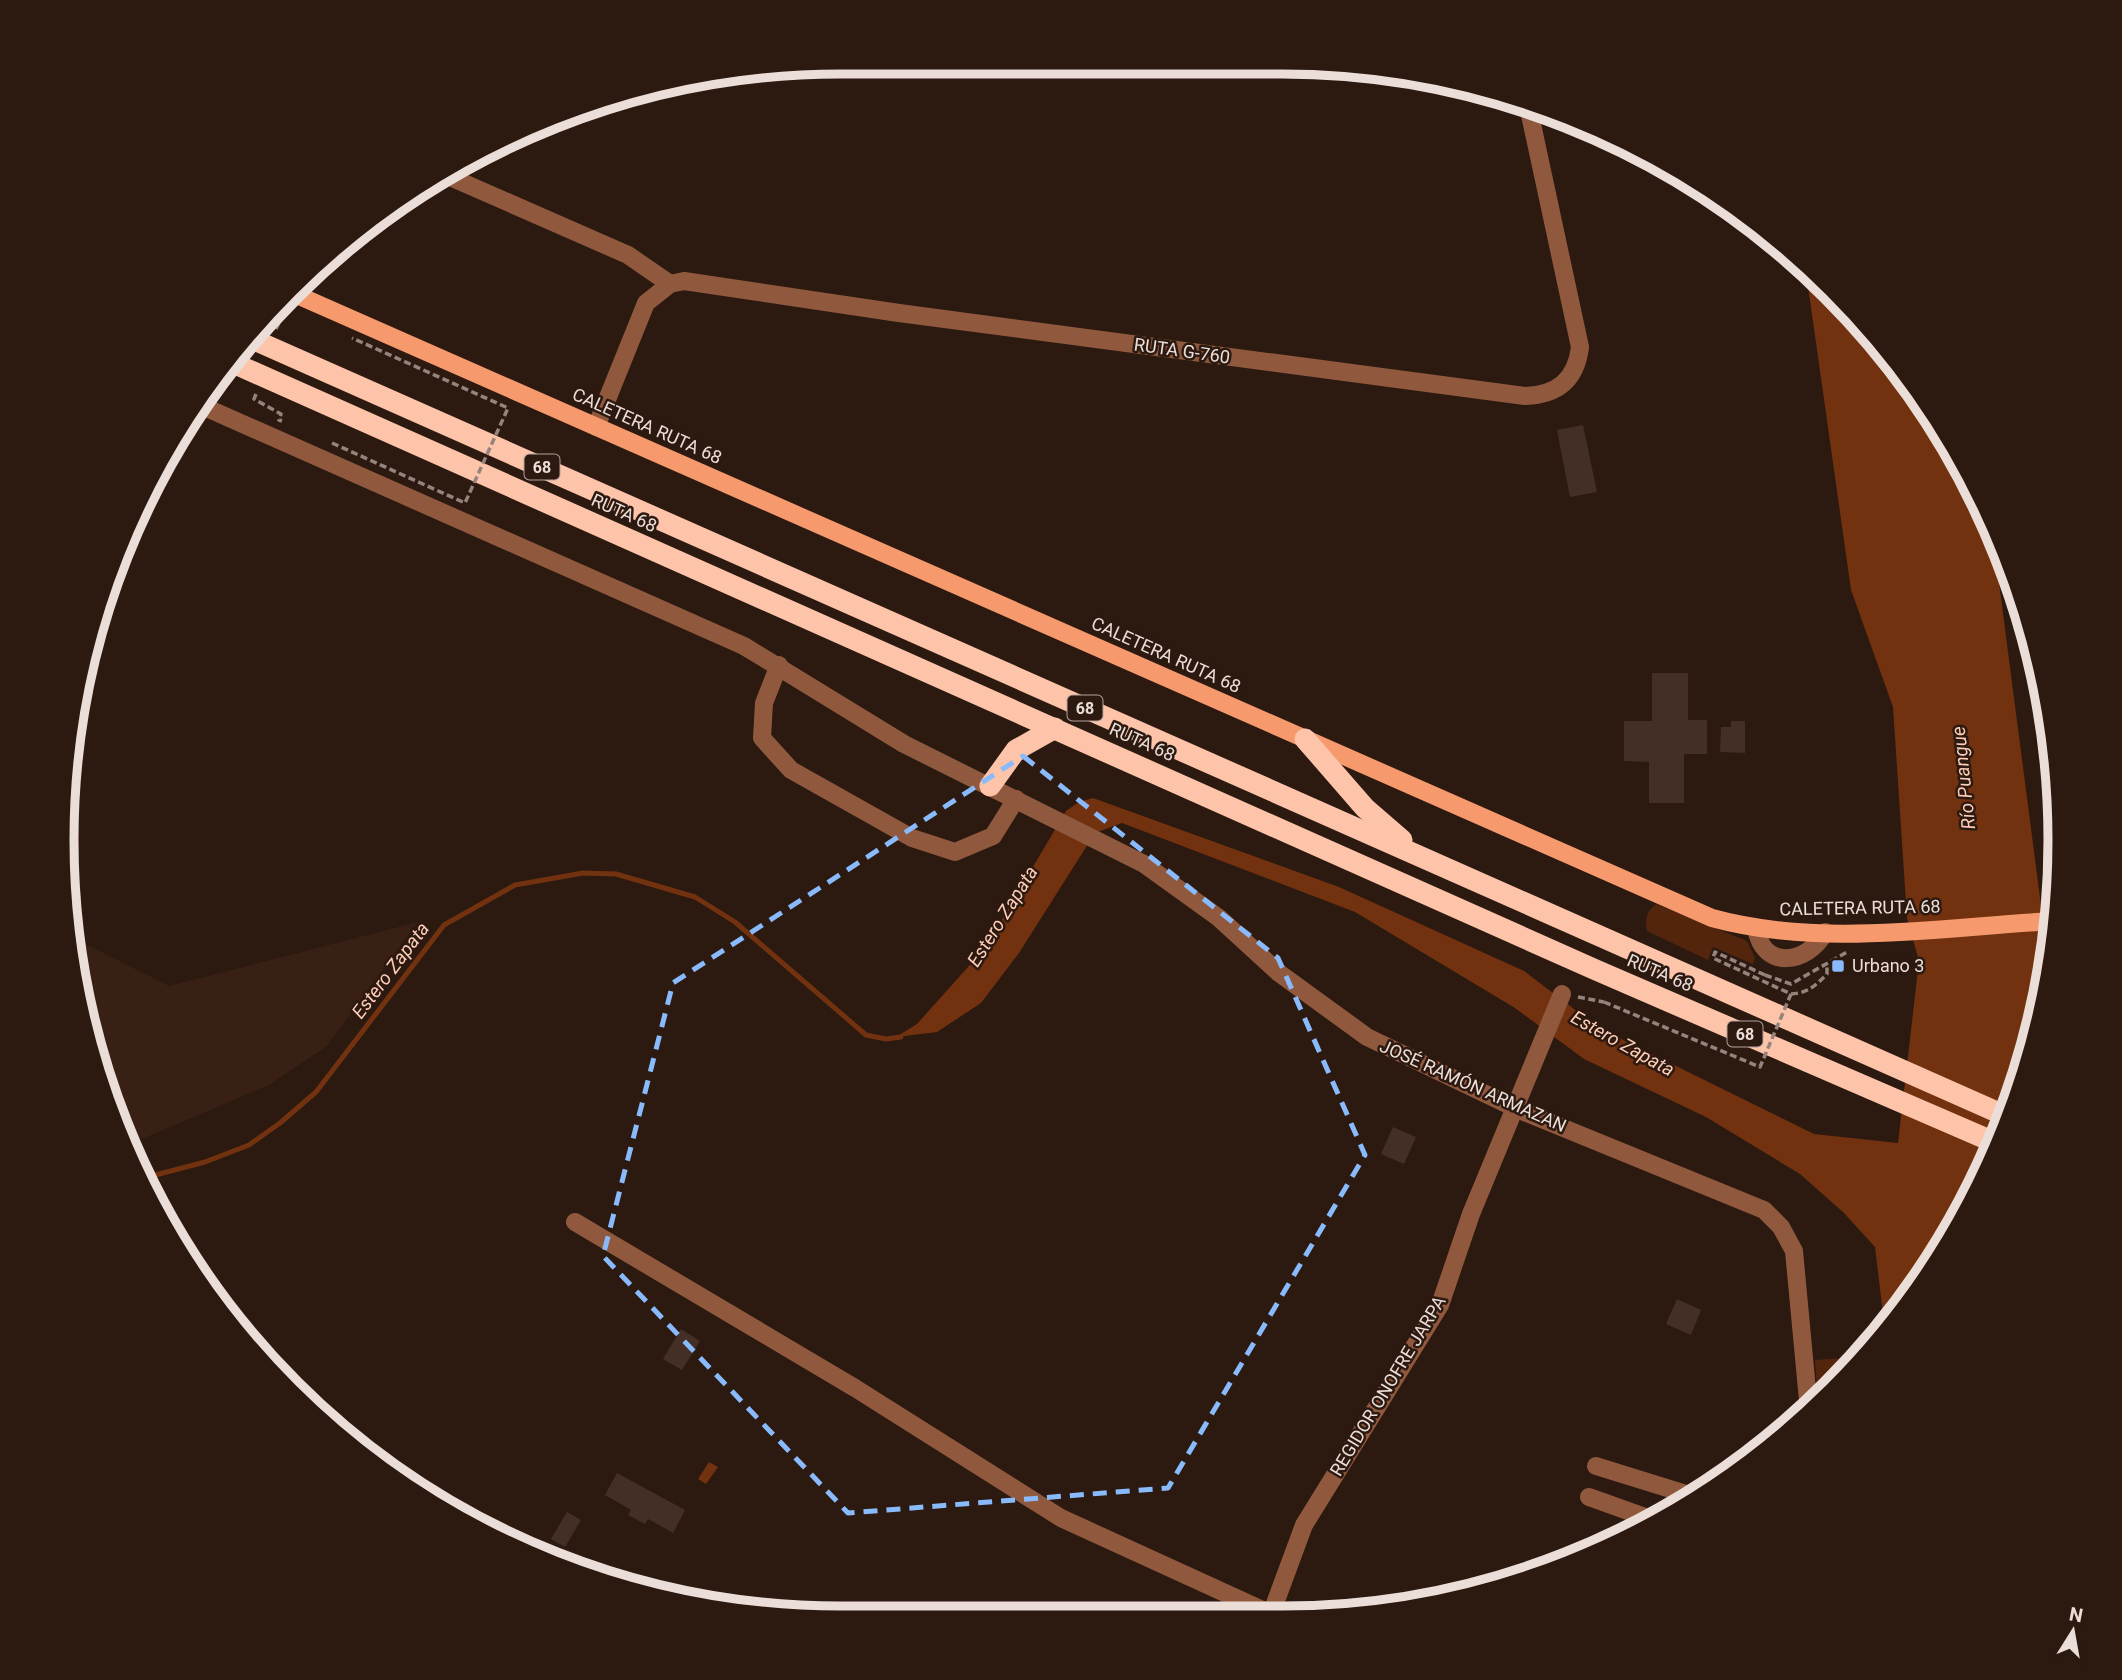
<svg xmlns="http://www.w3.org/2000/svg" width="2122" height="1680" font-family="Roboto,sans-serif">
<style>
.built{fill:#392014}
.green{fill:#54250d}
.water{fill:#72320f}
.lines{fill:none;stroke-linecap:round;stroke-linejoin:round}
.stream{stroke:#72320f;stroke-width:5}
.building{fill:#432f25}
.path{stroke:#94847d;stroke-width:3.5;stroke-dasharray:7 3.5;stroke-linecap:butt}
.minor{stroke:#90593e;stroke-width:18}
.major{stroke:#f69a6d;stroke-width:18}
.highway{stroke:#fdc4aa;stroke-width:21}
.path-bridge{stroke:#94847d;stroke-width:3.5;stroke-dasharray:7 3.5;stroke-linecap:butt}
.marked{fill:none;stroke:#89bafc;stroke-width:5;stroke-dasharray:14 9;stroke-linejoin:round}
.poi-dot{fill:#89bafc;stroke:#2c1910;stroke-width:2.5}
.labels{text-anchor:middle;stroke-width:5;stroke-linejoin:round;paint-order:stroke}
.shield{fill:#2c1910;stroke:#b2a39c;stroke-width:2}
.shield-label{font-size:16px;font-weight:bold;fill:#ebded8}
.street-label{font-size:18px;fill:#ebded8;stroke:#2c1910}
.poi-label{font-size:18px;fill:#ebded8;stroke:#2c1910;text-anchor:start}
.water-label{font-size:19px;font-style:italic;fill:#fdcdb7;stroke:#2c1910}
.rim{fill:none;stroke:#ebded8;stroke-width:9}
</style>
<rect width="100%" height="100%" fill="#2c1910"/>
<!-- built -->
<g class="built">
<path d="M129 539 76 724 88 638Z"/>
<path d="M418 922 327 1046 269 1085 130 1144 88 1041 74 938 169 986Z"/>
</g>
<!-- green -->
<g class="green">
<path d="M1656 904 1747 941 1755 958 1753 964 1713 947 1708 960 1647 931C1645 919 1646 912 1656 904Z"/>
<path d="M1860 1357 1818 1402 1815 1360Z"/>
</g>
<!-- water -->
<g class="water">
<path d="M1805 265 1900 366 1957 451 1992 529 2048 959 2034 1042 1980 1185 1900 1314 1885 1330 1875 1247 1844 1213 1800 1174 1706 1117 1584 1059 1515 1008 1355 912 1122 823 1095 833 1019 953 981 1003 937 1032 896 1037 917 1024 985 948 1066 811 1079 802 1093 798 1339 887 1524 971 1599 1028 1814 1134 1898 1143 1919 961 1907 918 1893 707 1851 590Z"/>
<path d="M709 1462 718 1467 706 1484 698 1479Z"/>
</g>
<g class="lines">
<!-- stream -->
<path class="stream" d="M144 1178 205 1162 249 1145 280 1123 316 1092 444 925 515 885 583 873 616 874 695 897 735 922 866 1035 886 1039 901 1037"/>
</g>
<!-- building -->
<g class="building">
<path d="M1583 425 1597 492 1570 497 1557 430Z"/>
<path d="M1652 673H1688V720H1707V754H1684V803H1649V762L1624 761V721H1652Z"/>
<path d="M1731 721H1745V753L1720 752 1721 727H1731Z"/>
<path d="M1393 1127 1416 1137 1404 1164 1381 1154Z"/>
<path d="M1677 1299 1701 1310 1691 1335 1666 1324Z"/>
<path d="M681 1329 700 1341 682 1370 663 1359Z"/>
<path d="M617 1473 685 1510 673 1533 648 1519 645 1524 628 1515 631 1510 605 1495Z"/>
<path d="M567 1512 581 1520 565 1547 551 1539Z"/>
</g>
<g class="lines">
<!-- path -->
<g class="path">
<path d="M276 329 285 311 288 312"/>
<path d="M256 394 254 399 281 414 279 420 282 421"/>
<path d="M1765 975 1791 984 1847 952"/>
<path d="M1791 994C1808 993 1815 986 1827 974V965"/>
<path d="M1578 997 1604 1002"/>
</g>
<!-- minor -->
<g class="minor">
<path d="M441 173 628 255 670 284"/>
<path d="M200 405 744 646 904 744 1144 864 1219 918 1279 973 1367 1037 1517 1109 1764 1210 1781 1227 1794 1251 1809 1411"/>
<path d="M596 427 646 303 670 284 684 281 899 313 1525 396C1557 395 1576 380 1580 347L1527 101"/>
<path d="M779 665 764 703 762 738 791 770 912 838 955 852 993 836 1016 799"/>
<path d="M1756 928C1763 971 1808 964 1825 932"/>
<path d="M575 1222 855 1388 1061 1518 1271 1614"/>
<path d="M1596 1466 1696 1497"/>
<path d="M1589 1497 1656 1521"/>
<path d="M1270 1617 1304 1525 1440 1305 1471 1214 1562 994"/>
</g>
<!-- major -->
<path class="major" d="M288 291 1712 918C1821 948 1942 927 2054 921"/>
<!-- highway -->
<g class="highway">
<path d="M252 339 2006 1116"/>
<path d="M233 363 1596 970 1996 1143"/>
<path d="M1305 739 1365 808 1402 840"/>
<path d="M990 786 1016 750 1055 728"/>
</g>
<!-- path-bridge -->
<g class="path-bridge">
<path d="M332 443 465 503 508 408 352 338"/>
<path d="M1604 1002 1760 1067 1791 994 1713 958 1715 952 1765 975"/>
</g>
</g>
<!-- marked area -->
<path class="marked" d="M1023 756 1278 958 1365 1155 1168 1488 848 1513 603 1256 673 983Z"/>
<!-- markers -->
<rect class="poi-dot" x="1831" y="959" width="14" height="14" rx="3.5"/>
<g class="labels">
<!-- shield labels -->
<g class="shield">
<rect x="524.5" y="454.5" width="35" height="25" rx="5"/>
<rect x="1067.5" y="695.5" width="35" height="25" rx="5"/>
<rect x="1727.5" y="1021.5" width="35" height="25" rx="5"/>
</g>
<g class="shield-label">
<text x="542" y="473">68</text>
<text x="1085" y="714">68</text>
<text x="1745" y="1040">68</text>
</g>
<!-- street labels -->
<g class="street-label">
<text transform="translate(1182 351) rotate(8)" y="6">RUTA G-760</text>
<text transform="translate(647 426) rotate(24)" y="6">CALETERA RUTA 68</text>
<text transform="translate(624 513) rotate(24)" y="6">RUTA 68</text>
<text transform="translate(1166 655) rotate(24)" y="6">CALETERA RUTA 68</text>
<text transform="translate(1142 742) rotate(24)" y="6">RUTA 68</text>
<text transform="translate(1860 908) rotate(-1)" y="6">CALETERA RUTA 68</text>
<text transform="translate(1660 973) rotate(23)" y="6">RUTA 68</text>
<text transform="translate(1473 1086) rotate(24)" y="6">JOSÉ RAMÓN ARMAZAN</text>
<text transform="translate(1388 1386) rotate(-59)" y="6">REGIDOR ONOFRE JARPA</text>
</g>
<!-- poi labels -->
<g class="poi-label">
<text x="1852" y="972">Urbano 3</text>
</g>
<!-- water labels -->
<g class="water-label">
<text transform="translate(1963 778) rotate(-96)" y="7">Río Puangue</text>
<text transform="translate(1002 916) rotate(-58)" y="7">Estero Zapata</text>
<text transform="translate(390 970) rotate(-53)" y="7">Estero Zapata</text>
<text transform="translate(1623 1043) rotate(29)" y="7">Estero Zapata</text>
</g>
</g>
<!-- crop -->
<path d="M0 0H2122V1680H0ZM840 74H1282A766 766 0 0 1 2048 840V840A766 766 0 0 1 1282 1606H840A766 766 0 0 1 74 840V840A766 766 0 0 1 840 74Z" fill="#2c1910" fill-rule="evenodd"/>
<path class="rim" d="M840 74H1282A766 766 0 0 1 2048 840V840A766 766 0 0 1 1282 1606H840A766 766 0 0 1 74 840V840A766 766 0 0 1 840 74Z"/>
<!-- north arrow -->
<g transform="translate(2073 1631) rotate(11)" stroke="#2c1910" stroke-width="5" paint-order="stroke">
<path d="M0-5L12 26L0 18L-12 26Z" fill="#ebded8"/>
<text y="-10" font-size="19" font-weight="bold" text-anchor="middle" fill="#ebded8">N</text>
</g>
</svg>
